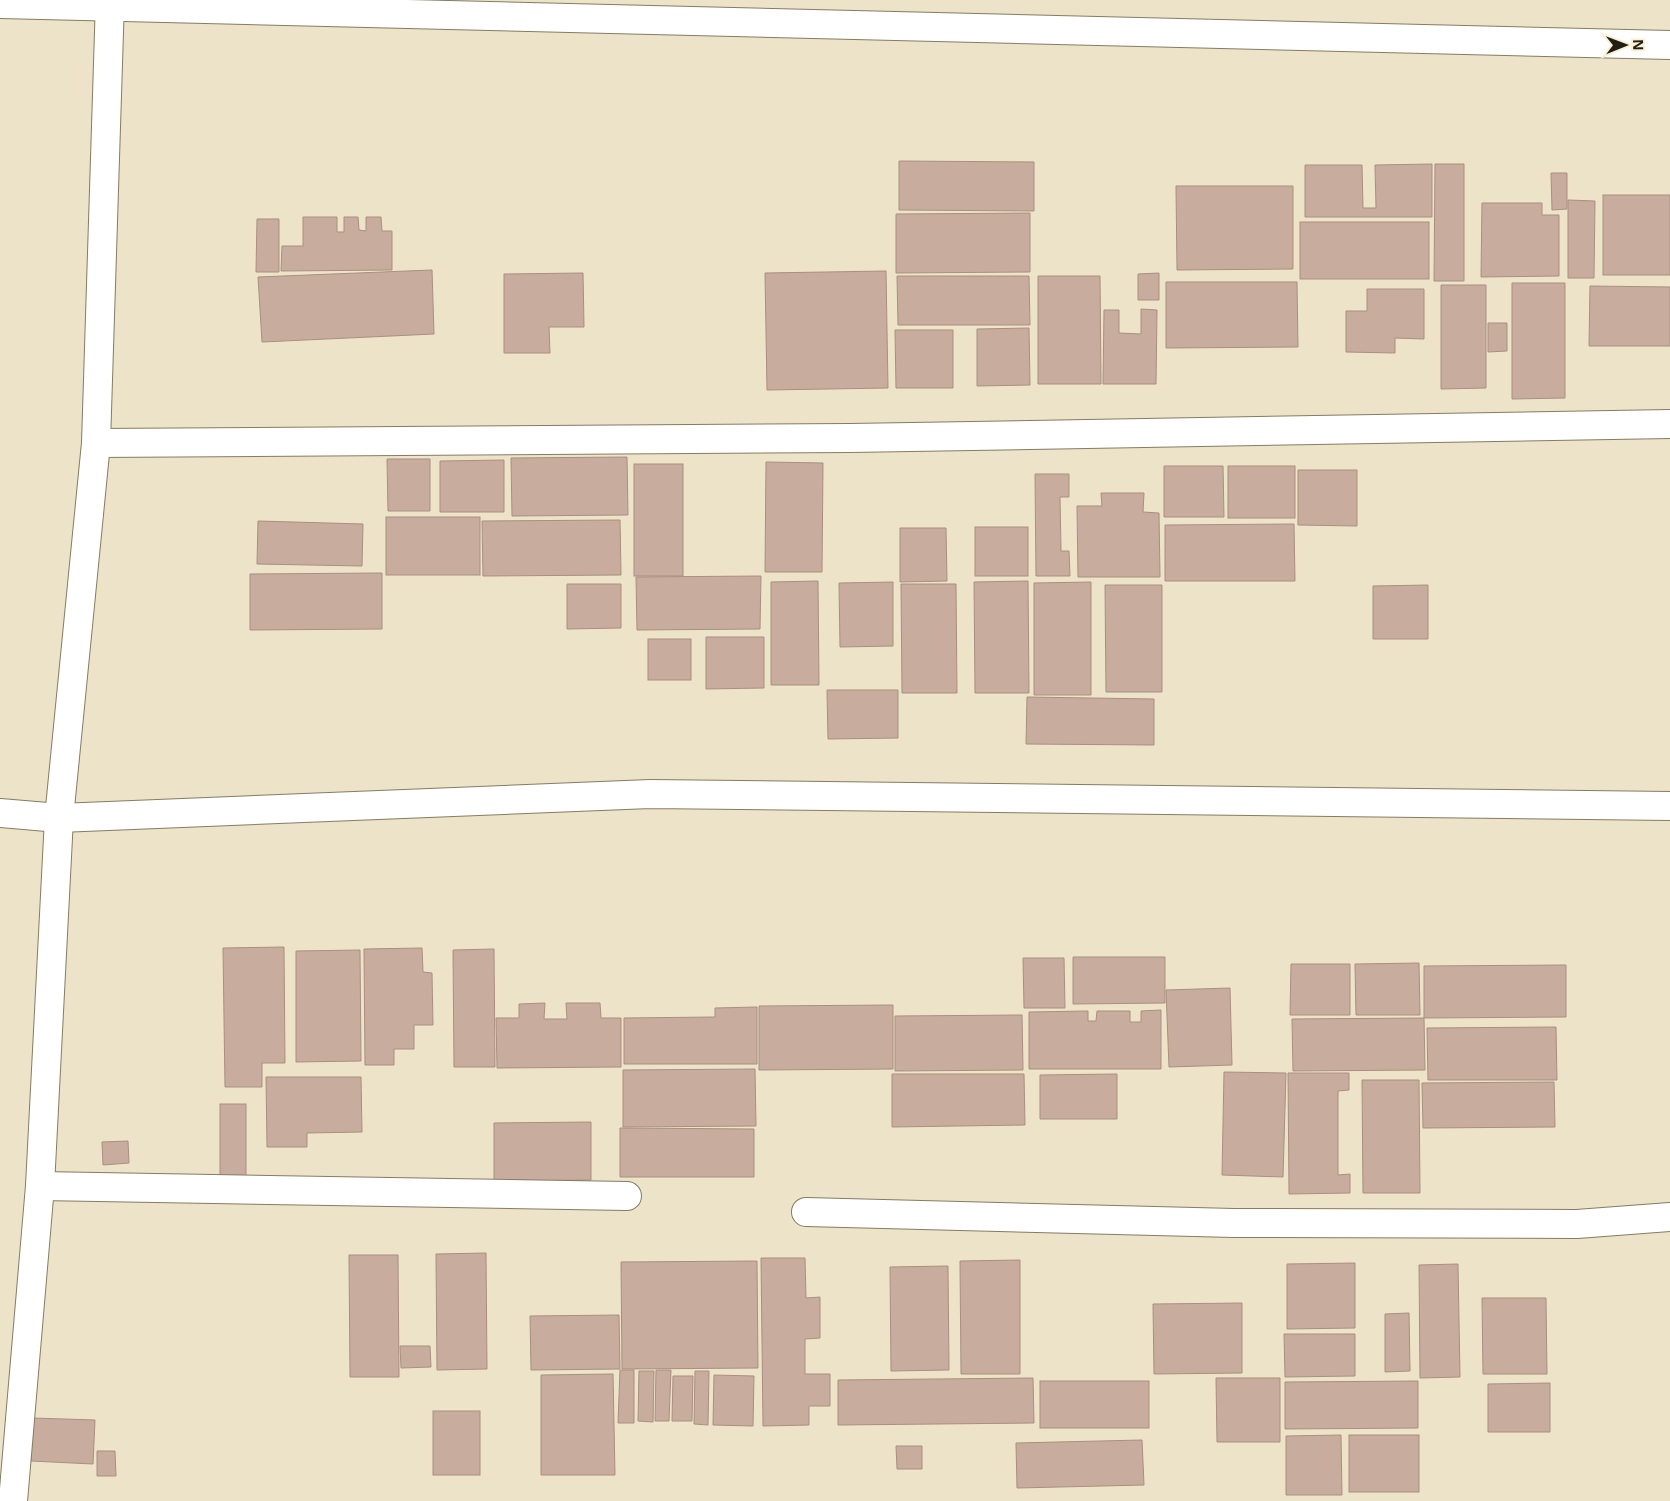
<svg xmlns="http://www.w3.org/2000/svg" width="1670" height="1501" font-family="'Open Sans',sans-serif">
<style>
.building{fill:#c8ad9e;stroke:#a98f81}
.lines{fill:none;stroke-linecap:round;stroke-linejoin:round}
.street-casing{stroke:#847c63;stroke-width:30}
.street{stroke:#fff;stroke-width:28}
</style>
<rect width="100%" height="100%" fill="#ece3c8"/>
<!-- building -->
<g class="building">
<path d="M899 161 1034 162V211L899 210Z"/>
<path d="M1432 164V217H1305V165H1362L1363 208H1376L1375 165Z"/>
<path d="M1435 164H1464V281H1434Z"/>
<path d="M1551 173H1567V209L1552 210Z"/>
<path d="M1176 186H1293V269L1177 270Z"/>
<rect x="1603" y="195" width="67" height="80"/>
<path d="M1568 200 1595 201 1594 278H1568Z"/>
<path d="M1482 203H1542V215H1559V276L1481 277Z"/>
<path d="M1030 213V272L896 273V214Z"/>
<path d="M303 217H337V232H344V217H358L359 230 366 231V217H381L382 231H392V270L281 271 282 246H303Z"/>
<path d="M257 219H279V272H256Z"/>
<rect x="1300" y="222" width="129" height="57"/>
<path d="M432 270 434 334 262 342 258 277Z"/>
<path d="M886 271 888 388 767 390 765 273Z"/>
<path d="M583 273 584 327H549L550 353H504V274Z"/>
<path d="M1159 273V300H1138V274Z"/>
<path d="M897 276H1029L1030 325H898Z"/>
<path d="M1038 276H1100L1101 384H1038Z"/>
<path d="M1166 282H1297L1298 347 1166 348Z"/>
<path d="M1512 283H1565V398L1512 399Z"/>
<path d="M1441 285H1486V388L1441 389Z"/>
<path d="M1590 286 1670 287V346H1589Z"/>
<path d="M1367 289H1424V339L1395 338V353L1346 352V311H1367Z"/>
<path d="M1141 309 1157 310 1156 384H1103L1104 310H1119V333L1141 334Z"/>
<path d="M1488 323H1507V351L1488 352Z"/>
<path d="M1029 328 1030 385 977 386V329Z"/>
<path d="M895 330H953V388H896Z"/>
<path d="M627 457 628 515 512 516 511 458Z"/>
<path d="M387 459H430V511H388Z"/>
<path d="M504 460V512H440V461Z"/>
<path d="M766 462 823 463 822 572H765Z"/>
<rect x="634" y="464" width="49" height="112"/>
<path d="M1164 466H1223L1224 517H1164Z"/>
<rect x="1228" y="466" width="67" height="52"/>
<path d="M1298 470H1357V526L1298 525Z"/>
<path d="M1035 474H1069V497H1060L1061 551H1069L1070 576H1036Z"/>
<path d="M1101 493H1144L1143 512 1159 513 1160 577H1078L1077 506H1102Z"/>
<rect x="386" y="517" width="94" height="58"/>
<path d="M620 520 621 575 483 576 482 521Z"/>
<path d="M258 521 363 524 362 566 257 564Z"/>
<path d="M1294 524 1295 581H1165V525Z"/>
<rect x="975" y="527" width="53" height="49"/>
<path d="M900 528H946L947 581 900 582Z"/>
<path d="M382 573V629L250 630V574Z"/>
<path d="M761 576 760 629 637 630 636 577Z"/>
<path d="M818 581 819 685H771V582Z"/>
<path d="M1028 581 1029 693H975L974 582Z"/>
<path d="M893 582V646L840 647 839 583Z"/>
<path d="M1091 582V695H1034V583Z"/>
<path d="M567 584H621V628L567 629Z"/>
<path d="M901 584H956L957 693H902Z"/>
<path d="M1105 585H1162V692H1106Z"/>
<path d="M1428 585V639H1373V586Z"/>
<path d="M706 637H764V688L706 689Z"/>
<rect x="648" y="639" width="43" height="41"/>
<path d="M827 690H898V738L828 739Z"/>
<path d="M1027 697 1154 699V745L1026 744Z"/>
<path d="M284 947 285 1063H262V1087H225L223 948Z"/>
<path d="M422 948 423 972 432 973 433 1025H414V1049H394V1065H365L364 949Z"/>
<path d="M494 949 495 1067H454L453 950Z"/>
<path d="M360 950 361 1061 296 1062V951Z"/>
<path d="M1073 957H1165V1003L1073 1004Z"/>
<path d="M1023 958H1064L1065 1008H1024Z"/>
<path d="M1419 963 1420 1015H1356L1355 964Z"/>
<path d="M1291 964H1350V1015H1290Z"/>
<path d="M1566 965V1017L1424 1018V966Z"/>
<path d="M1230 988 1232 1065 1169 1067 1166 990Z"/>
<path d="M545 1003 544 1019H567L566 1003H600L601 1018H621V1067L497 1068 496 1018H519V1004Z"/>
<path d="M893 1005V1069L759 1070V1006Z"/>
<path d="M757 1007V1064H624V1018L715 1017V1008Z"/>
<path d="M1161 1010V1069H1029V1012L1088 1011V1021H1096L1097 1011H1130V1022H1141V1011Z"/>
<path d="M1022 1015 1023 1070 895 1071V1016Z"/>
<path d="M1424 1018 1425 1070 1293 1071 1292 1019Z"/>
<path d="M1556 1027 1557 1080H1428L1427 1028Z"/>
<path d="M755 1069 756 1126 623 1127V1070Z"/>
<path d="M1224 1072 1286 1073 1283 1177 1222 1175Z"/>
<path d="M1288 1073H1349V1090L1338 1091V1175L1350 1174V1193L1289 1194Z"/>
<path d="M892 1074H1024L1025 1125 892 1127Z"/>
<path d="M1117 1074V1119H1040V1075Z"/>
<path d="M266 1077H361L362 1132 307 1133V1147H267Z"/>
<path d="M1362 1080H1419L1420 1193H1363Z"/>
<path d="M1554 1082 1555 1127 1423 1128 1422 1083Z"/>
<rect x="220" y="1104" width="26" height="75"/>
<path d="M591 1122V1180L494 1181V1123Z"/>
<path d="M620 1128 754 1129V1177H620Z"/>
<path d="M128 1141 129 1163 103 1165 102 1142Z"/>
<path d="M486 1253 487 1369 437 1370 436 1254Z"/>
<path d="M349 1255H398L399 1377H350Z"/>
<path d="M761 1258H805L806 1298 820 1297V1338L805 1339V1374H830V1406H809V1425L763 1426Z"/>
<path d="M1020 1260V1374H961L960 1261Z"/>
<path d="M757 1261 758 1368 622 1369 621 1262Z"/>
<path d="M1355 1263V1328L1287 1329V1264Z"/>
<path d="M1458 1264 1460 1377 1420 1378 1419 1265Z"/>
<path d="M948 1266 949 1370 891 1371 890 1267Z"/>
<path d="M1482 1298H1546L1547 1374H1483Z"/>
<path d="M1242 1303V1373L1154 1374 1153 1304Z"/>
<path d="M1409 1313 1410 1371 1385 1372V1314Z"/>
<path d="M619 1315 620 1369 531 1370 530 1316Z"/>
<path d="M1284 1334H1355V1376L1285 1377Z"/>
<path d="M400 1346H430L431 1367 401 1368Z"/>
<path d="M620 1370H634V1423H618Z"/>
<path d="M656 1370H671L669 1421H655Z"/>
<path d="M639 1371H654L653 1422 638 1421Z"/>
<path d="M695 1371H709L708 1425 694 1424Z"/>
<path d="M613 1374 615 1475H541V1375Z"/>
<path d="M714 1375 754 1376 753 1426 713 1425Z"/>
<path d="M673 1376H693L692 1421H672Z"/>
<path d="M1033 1378 1034 1423 838 1425V1380Z"/>
<path d="M1216 1378H1280V1442H1217Z"/>
<rect x="1040" y="1381" width="109" height="47"/>
<path d="M1418 1381V1428L1285 1429V1382Z"/>
<path d="M1550 1383V1432H1488V1384Z"/>
<rect x="433" y="1411" width="47" height="64"/>
<path d="M33 1418 95 1420 93 1464 31 1461Z"/>
<path d="M1341 1435 1342 1495H1286V1436Z"/>
<rect x="1349" y="1435" width="70" height="57"/>
<path d="M1142 1440 1144 1485 1017 1488 1016 1443Z"/>
<path d="M896 1446H922V1469H897Z"/>
<path d="M97 1451H115L116 1476H97Z"/>
</g>
<g class="lines">
<defs>
<g id="street">
<path d="M0 4 1670 45"/>
<path d="M96 443 850 438 1670 424"/>
<path d="M0 813 59 818 650 794 1670 806"/>
<path d="M40 1186 627 1196"/>
<path d="M806 1212 1234 1223 1577 1224 1670 1217"/>
<path d="M13 1501 40 1186 59 818 96 443 110 0"/>
</g>
</defs>
<!-- street casing -->
<use href="#street" class="street-casing"/>
<!-- street -->
<use href="#street" class="street"/>
</g>
<!-- north arrow -->
<g transform="translate(1625 45) rotate(89)" stroke="#f9f0d5" stroke-width="4" paint-order="stroke">
<path d="M0-4L9 19L0 12L-9 19Z" fill="#221e14"/>
<text y="-8" font-size="14" font-weight="bold" text-anchor="middle" fill="#221e14">N</text>
</g>
</svg>
